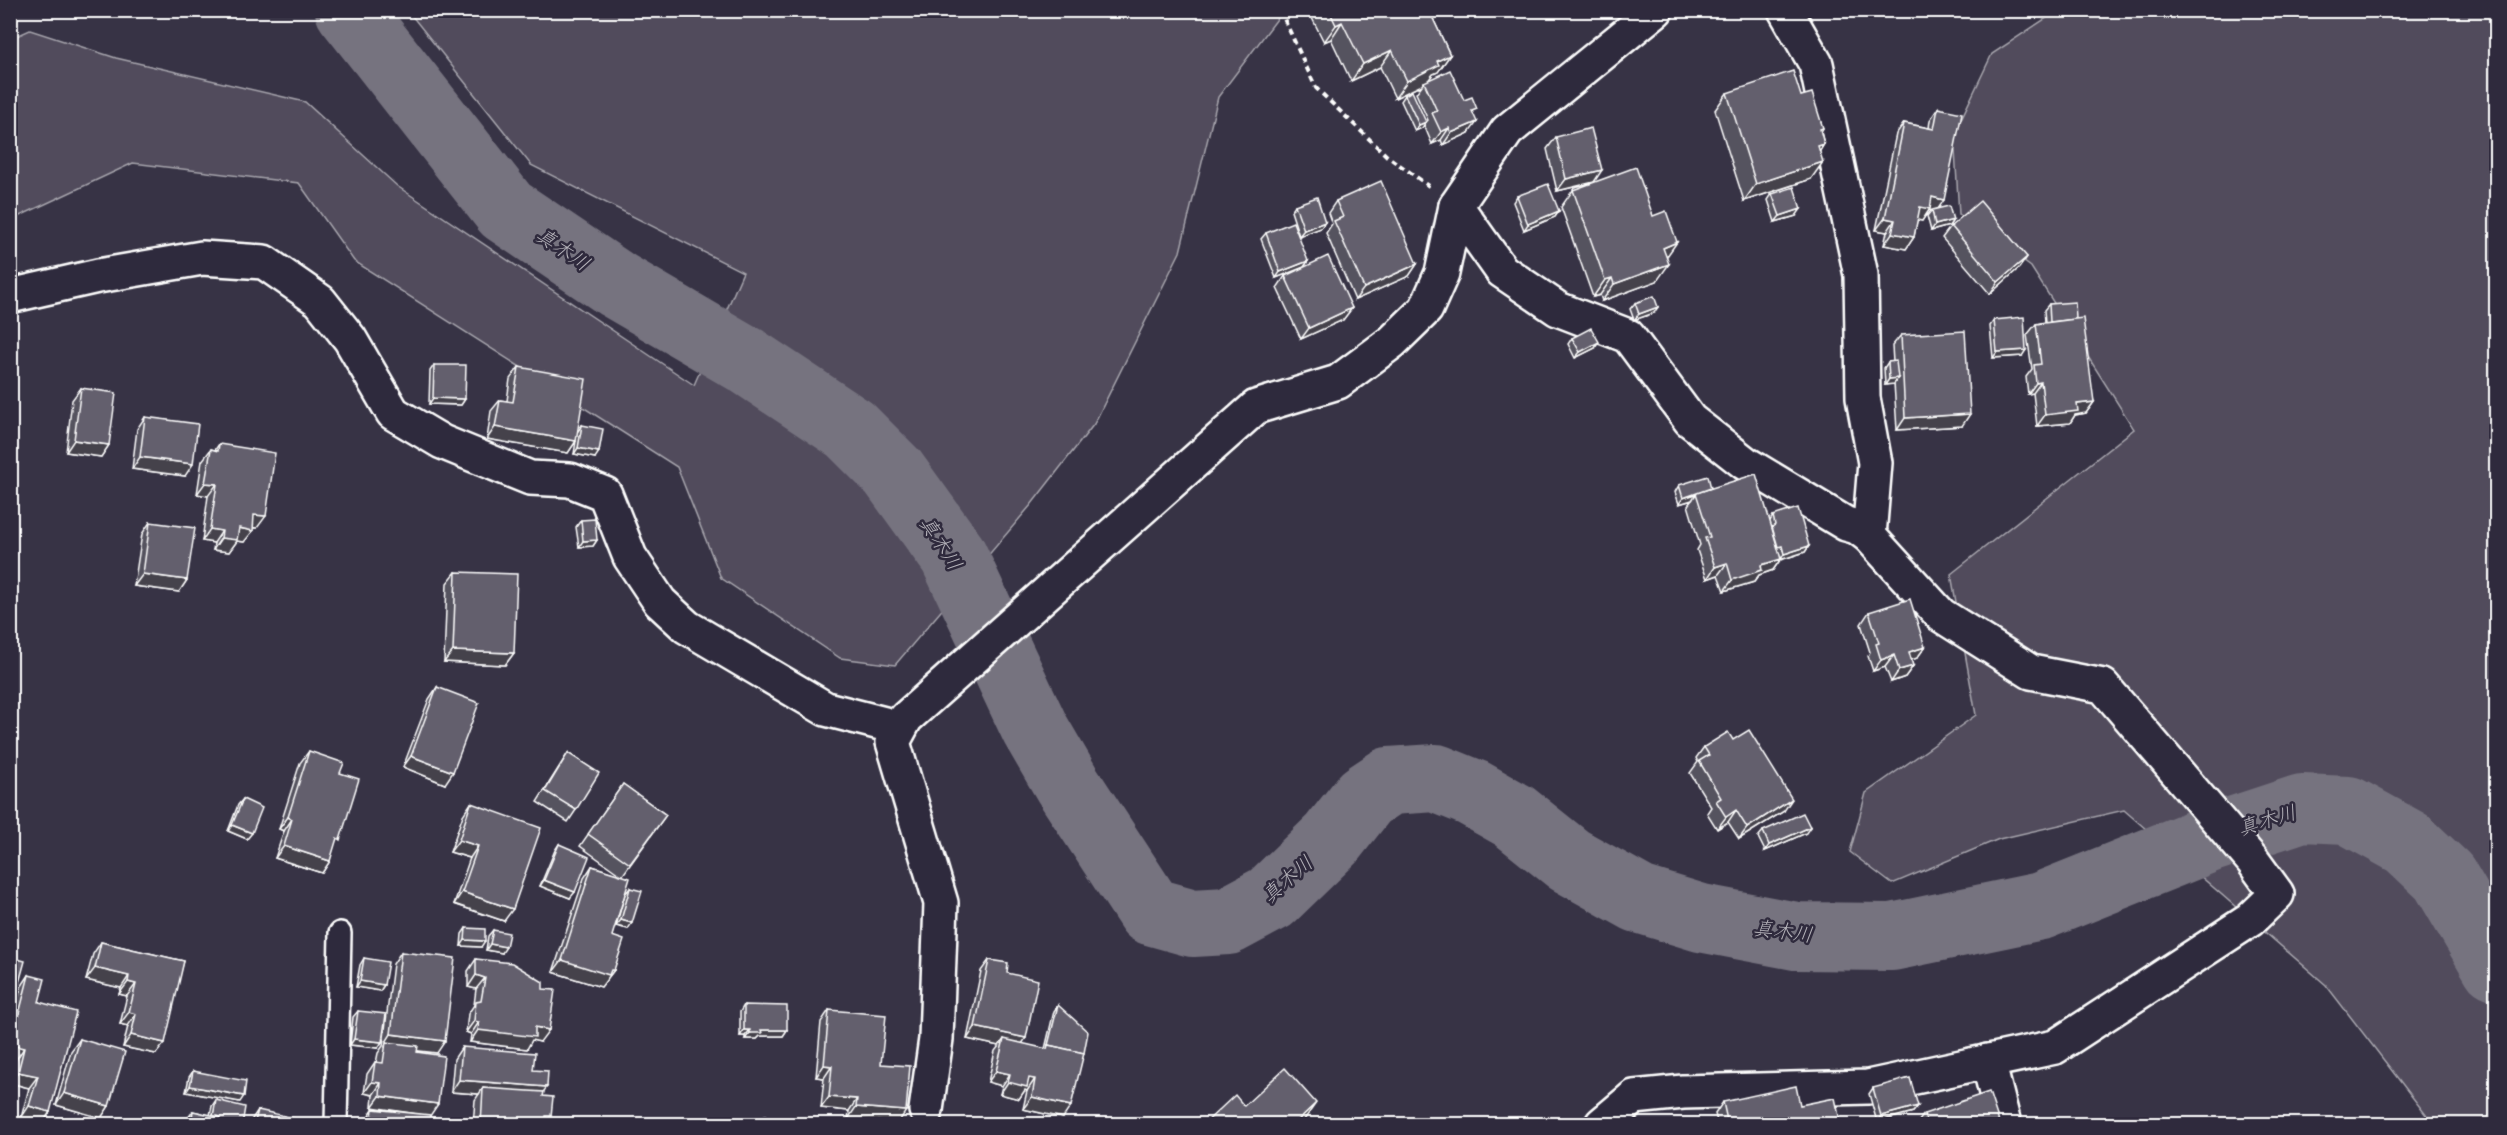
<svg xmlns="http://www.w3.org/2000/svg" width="2507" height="1135" font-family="Dekko,'Klee One',sans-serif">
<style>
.green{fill:#514c5c;stroke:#a8a6ae;stroke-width:1.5}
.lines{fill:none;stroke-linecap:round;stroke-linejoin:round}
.river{stroke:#76737f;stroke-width:68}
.service-casing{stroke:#fff;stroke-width:26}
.minor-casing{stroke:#fff;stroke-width:38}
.path{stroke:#fff;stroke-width:4;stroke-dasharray:6 4.5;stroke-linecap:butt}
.service{stroke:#2f2a3d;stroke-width:21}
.minor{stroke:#2f2a3d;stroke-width:33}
.wall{fill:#55525e;stroke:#fff;stroke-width:1.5}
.shaded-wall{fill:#45424c;stroke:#fff;stroke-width:1.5}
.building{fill:#635f6d;stroke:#fff;stroke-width:1.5}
.labels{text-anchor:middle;stroke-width:5;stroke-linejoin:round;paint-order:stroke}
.water-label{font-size:20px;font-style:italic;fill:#b4b2b9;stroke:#2f2a3d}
</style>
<rect width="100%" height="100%" fill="#373345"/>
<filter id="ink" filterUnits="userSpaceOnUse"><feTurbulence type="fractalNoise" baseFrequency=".0167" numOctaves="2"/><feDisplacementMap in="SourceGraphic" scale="12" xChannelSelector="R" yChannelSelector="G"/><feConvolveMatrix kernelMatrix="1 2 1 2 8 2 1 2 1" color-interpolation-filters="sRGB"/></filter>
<g filter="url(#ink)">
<!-- green -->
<g class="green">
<path d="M408 11H1283L1218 97 1180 252 1094 424 1031 505 895 665 840 658 721 578 677 467 354 261 299 183 133 163 11 220 10 39 30 30 116 58 305 102 397 186 694 385 743 272 531 165Z"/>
<path d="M2057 11H2496V1124H2433L2326 985 2124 810 1999 839 1892 884 1850 852 1866 793 1976 715 1951 574 2134 429 2031 267 1959 214 1954 134 1992 54Z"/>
</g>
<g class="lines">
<!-- river -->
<path class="river" d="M349 10 506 210 617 285 746 360 850 429 893 472 953 555 1035 729 1067 784 1150 911 1193 923 1228 921 1271 898 1332 839 1365 797 1389 781 1436 778 1473 793 1514 816 1569 860 1639 899 1701 918 1796 936 1892 937 2041 906 2211 838 2302 808 2348 810 2408 843 2444 877 2496 966"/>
<defs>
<path id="service" d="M336 1124 340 933"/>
<g id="minor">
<path d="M1785 10 1816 64 1861 275 1863 398 1875 463 1869 536"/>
<path d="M1456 206 1502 271 1558 309 1628 336 1690 420 1745 463 1846 524 1857 527 1869 536 1941 615 2031 672 2103 686 2253 861 2277 894 2250 920 2055 1047 1868 1087 1683 1092 1634 1097 1602 1124"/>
<path d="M10 296 98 276 202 258 264 262 320 301 350 339 393 413 442 442 530 478 570 480 605 494 630 557 660 602 687 627 826 709 900 728"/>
<path d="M1988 1061 2004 1124"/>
<path d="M926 1110 936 1039 941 903 893 742 906 718 1256 407 1338 382 1392 342 1426 309 1442 273 1456 206 1507 131 1656 10"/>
</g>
</defs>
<!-- service casing -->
<use href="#service" class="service-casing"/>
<!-- minor casing -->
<use href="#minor" class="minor-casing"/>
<!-- path -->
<path class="path" d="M1280 10 1316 88 1387 156 1429 186"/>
<!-- service -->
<use href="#service" class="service"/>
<!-- minor -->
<use href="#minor" class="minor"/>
</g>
<!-- wall -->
<g class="wall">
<path d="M1316 10H1429L1450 55 1438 72 1433 74 1429 79 1464 100 1473 114 1469 133 1443 145 1441 140 1432 144 1424 125 1422 128 1415 131 1401 101 1405 95 1426 122 1428 120 1416 93 1422 85 1395 98 1380 67 1351 81 1331 39 1324 42 1312 18Z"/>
<path d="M1727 93 1801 96 1823 128 1821 132 1824 144 1820 151 1811 179 1744 201 1715 110Z"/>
<path d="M1938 108V208L1953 220 1949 226 1931 231 1927 216 1931 211 1929 210 1922 221 1917 220 1914 237 1906 249 1884 245 1887 232 1876 230 1896 134 1904 123 1929 128 1930 120Z"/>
<path d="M1556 137 1594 182 1557 191 1547 149Z"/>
<path d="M1573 190 1667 257 1657 281 1602 301 1600 295 1593 297 1561 207Z"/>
<path d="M1772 194 1796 216 1775 222 1768 200Z"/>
<path d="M1517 196 1559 211 1555 217 1524 230 1513 202Z"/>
<path d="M1336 201 1417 264 1409 276 1355 300 1326 233 1332 224 1328 213Z"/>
<path d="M1295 205 1325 222 1321 228 1299 236 1291 211Z"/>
<path d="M1951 226 2027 257 2019 268 1990 294 1942 238Z"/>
<path d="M1266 233 1308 261 1304 267 1276 278 1261 239Z"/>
<path d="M1285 276 1352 308 1343 320 1301 339 1277 288Z"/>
<path d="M1635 303 1654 313 1634 320 1630 309Z"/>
<path d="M2049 304 2076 319 2094 402 2086 413 2075 415 2070 423 2037 426 2033 393 2028 394 2026 377 2032 369 2027 335 2036 324 2045 322 2044 310Z"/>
<path d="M1994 320 2022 356 1993 358 1990 326Z"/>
<path d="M1901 335 1962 426 1897 430 1894 383 1885 385 1884 368 1888 362H1893L1892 346Z"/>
<path d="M1572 338 1595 348 1575 358 1568 344Z"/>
<path d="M434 365 465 399 461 405 429 404 430 371Z"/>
<path d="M519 367 578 431 582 425 595 458 574 454 576 441 568 453 487 439 491 411 500 400 507 401 510 379Z"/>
<path d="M81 388 109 445 101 457 66 452 72 400Z"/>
<path d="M145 417 185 476 132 469 137 429Z"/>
<path d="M219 444 257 528H253L244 542 237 541 229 552 213 550 214 543 202 541 208 496 197 494 202 461 211 449 215 450Z"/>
<path d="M1679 485 1711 488 1770 521 1773 516 1809 546 1805 552 1780 560 1773 570 1759 575 1754 582 1724 591 1718 575 1707 579 1697 550 1700 545 1688 505 1692 500 1679 504 1675 492Z"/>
<path d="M581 520 597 540 593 546 579 547 576 527Z"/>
<path d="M150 522 187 580 179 592 134 586 142 534Z"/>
<path d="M456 572 514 653 505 665 444 662 447 583Z"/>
<path d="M1869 612 1925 647 1917 658 1911 660 1913 666 1905 677 1891 682 1885 667 1873 671 1868 656 1870 652 1861 624Z"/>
<path d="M437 687 445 784 403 767 429 699Z"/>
<path d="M1733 740 1784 811 1739 839 1728 822 1717 829 1707 813 1711 807 1690 773 1698 762 1696 758 1704 747Z"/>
<path d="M309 751 340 773 330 861 322 873 275 858 284 831 279 829 300 763Z"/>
<path d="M568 753 576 810 568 822 537 802Z"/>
<path d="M623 784 666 815 622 876 612 936 614 970 601 987 553 972 584 878 592 866 622 876 580 846Z"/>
<path d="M243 799 247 839 228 831 238 805Z"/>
<path d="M471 803 504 921 454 904 470 858 450 852 463 815Z"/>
<path d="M1763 831 1806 833 1765 851 1758 837Z"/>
<path d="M559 844 570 898 540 886 555 850Z"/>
<path d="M630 888 628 929 616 926 625 894Z"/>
<path d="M466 928 481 947 461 946 462 934Z"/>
<path d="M493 930 502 953 486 950 488 936Z"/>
<path d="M101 942 184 961 156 1054 123 1047 128 1026 120 1024 127 996 119 994 121 988 86 980 93 954Z"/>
<path d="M401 952 437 1053 418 1051 430 1115 429 1125H368L369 1115 373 1109 403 1112 372 1107 373 1095 364 1093 367 1074 375 1062 376 1063 378 1053 383 1046 393 964Z"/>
<path d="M364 958 384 985 380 991 356 987 360 965Z"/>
<path d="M476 959 540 1042 532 1040 527 1049 470 1042 471 1034 466 1032 468 1014 474 1005 476 989 468 987V971Z"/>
<path d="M989 960 1007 973 1022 1044 1045 1049 1054 1011 1058 1005 1063 1118 1023 1109 1027 1091 1025 1090 1019 1099 1000 1094 1002 1086 988 1082 995 1051 999 1046 967 1039 981 971Z"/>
<path d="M29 975 39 1002 50 1112 42 1124 21 1118 29 1088 10 1083 16 1060 10 1059V1028L21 987Z"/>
<path d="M744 1005 787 1030 783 1036H760L757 1039H745V1036H740V1012Z"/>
<path d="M829 1010 881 1064 898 1123 848 1119 849 1111 821 1108 824 1078 816 1077 821 1022Z"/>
<path d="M358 1011 378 1048 350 1045 353 1017Z"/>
<path d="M80 1039 109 1106 101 1118 56 1105 71 1051Z"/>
<path d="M462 1047 533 1070 543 1092V1096L551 1116 545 1125H473L475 1100 479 1094 451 1092 454 1059Z"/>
<path d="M193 1071 240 1102 186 1092 189 1077Z"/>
<path d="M1873 1088 1918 1106 1913 1112 1877 1122 1869 1094Z"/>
<path d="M216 1100 242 1125H161L166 1118 185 1122 193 1111 210 1115 212 1106Z"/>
<path d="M1723 1102 1800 1105 1841 1125H1718L1715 1114Z"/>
<path d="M258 1110 297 1125H249L250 1122Z"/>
<path d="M1924 1114 2000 1125H1916Z"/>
</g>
<!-- shaded-wall -->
<g class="shaded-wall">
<path d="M1342 22 1331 39 1324 42 1336 25Z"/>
<path d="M1392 50 1380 67 1351 81 1363 64Z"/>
<path d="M1450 55 1438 72 1433 74 1427 82H1424L1422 85 1395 98 1407 81 1437 61Z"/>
<path d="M1426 122 1422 128 1415 131 1419 125Z"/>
<path d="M1477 122 1469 133 1443 145 1451 133Z"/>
<path d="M1449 128 1441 140 1432 144 1441 132Z"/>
<path d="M1824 144 1813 161 1818 146Z"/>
<path d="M1823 162 1811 179 1744 201 1756 184Z"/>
<path d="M1602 170 1594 182 1557 191 1566 179Z"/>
<path d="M1932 197 1944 200 1936 212 1929 210 1922 221 1912 219 1920 207Z"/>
<path d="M1801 209 1796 216 1775 222 1780 216Z"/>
<path d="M1559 211 1555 217 1524 230 1528 224Z"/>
<path d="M1885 218 1895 220 1887 232 1876 230Z"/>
<path d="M1953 220 1949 226 1931 231 1935 225Z"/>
<path d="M1325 222 1321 228 1299 236 1304 230Z"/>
<path d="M1892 233 1914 237 1906 249 1884 245Z"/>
<path d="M1677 242 1665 259 1663 248Z"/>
<path d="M2027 257 2019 268 1990 294 1998 282Z"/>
<path d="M1308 261 1304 267 1276 278 1280 272Z"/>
<path d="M1417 264 1409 276 1355 300 1364 288Z"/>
<path d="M1669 264 1657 281 1602 301 1614 284Z"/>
<path d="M1612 278 1600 295 1593 297 1605 280Z"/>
<path d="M1658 307 1654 313 1634 320 1639 314Z"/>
<path d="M1352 308 1343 320 1301 339 1309 328Z"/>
<path d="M1599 342 1595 348 1575 358 1580 352Z"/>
<path d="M2026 350 2022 356 1993 358 1997 352Z"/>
<path d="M1898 378 1894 384 1885 385 1889 379Z"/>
<path d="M2041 382 2033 393 2028 394 2036 383Z"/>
<path d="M433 398 465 399 461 405 429 404Z"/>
<path d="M2094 402 2086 413 2075 415 2070 423 2037 426 2045 415 2077 404Z"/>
<path d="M1970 414 1962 426 1897 430 1905 418Z"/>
<path d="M495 427 576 441 568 453 487 439Z"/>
<path d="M74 440 109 445 101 457 66 452Z"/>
<path d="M578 448 599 452 595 458 574 454Z"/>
<path d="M140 457 193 464 185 476 132 469Z"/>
<path d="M205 483 217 484 208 496 197 494Z"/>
<path d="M1696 494 1692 500 1679 504 1683 498Z"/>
<path d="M254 515 266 516 257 528 246 527Z"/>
<path d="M239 528 253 531 244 542 237 541 229 552 213 550 221 538Z"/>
<path d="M210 529 222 531 214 543 202 541Z"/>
<path d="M597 540 593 546 579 547 583 541Z"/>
<path d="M1809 546 1805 552 1780 560 1773 570 1759 575 1754 582 1724 591 1732 580 1761 565 1781 559 1784 554Z"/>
<path d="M1727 563 1718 575 1707 579 1715 567Z"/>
<path d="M143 574 187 580 179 592 134 586Z"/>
<path d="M1925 647 1917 658 1901 664 1909 652Z"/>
<path d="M453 651 514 653 505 665 444 662Z"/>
<path d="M1894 655 1885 667 1873 671 1881 660Z"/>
<path d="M1913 666 1905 677 1891 682 1899 670Z"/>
<path d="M411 756 453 772 445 784 403 767Z"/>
<path d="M1792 799 1784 811 1739 839 1747 828Z"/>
<path d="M1736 810 1728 822 1717 829 1726 817Z"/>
<path d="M288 817 292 819 284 831 279 829Z"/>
<path d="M232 825 252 833 247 839 228 831Z"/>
<path d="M1810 827 1806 833 1765 851 1769 845Z"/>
<path d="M459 840 478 846 470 858 450 852Z"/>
<path d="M284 846 330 861 322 873 275 858Z"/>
<path d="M544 880 575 892 570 898 540 886Z"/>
<path d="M462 892 513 909 504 921 454 904Z"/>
<path d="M621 920 632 923 628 929 616 926Z"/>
<path d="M465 940 485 941 481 947 461 946Z"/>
<path d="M490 944 506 947 502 953 486 950Z"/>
<path d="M562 960 614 970 601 987 553 972Z"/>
<path d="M95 968 129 976 121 988 86 980Z"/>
<path d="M476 975 485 978 476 989 468 987Z"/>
<path d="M360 981 384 985 380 991 356 987Z"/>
<path d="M128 982 136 984 127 996 119 994Z"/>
<path d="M129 1012 136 1014 128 1026 120 1024Z"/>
<path d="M474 1021 479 1022 471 1034 466 1032Z"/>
<path d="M535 1027 549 1030 540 1042 532 1040 527 1049 470 1042 478 1030Z"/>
<path d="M975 1027 1026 1038 1018 1050 1004 1039 999 1046 967 1039Z"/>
<path d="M744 1030H750L745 1036H740Z"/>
<path d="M761 1030H787L783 1036H760L757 1039H745L750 1033Z"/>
<path d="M391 1034 445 1041 437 1053 385 1047 386 1042Z"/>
<path d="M131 1035 165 1043 156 1054 123 1047Z"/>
<path d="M354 1039 382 1042 378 1048 350 1045Z"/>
<path d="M11 1045 24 1048 16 1060 10 1059Z"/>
<path d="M824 1065 832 1066 824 1078 816 1077Z"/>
<path d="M996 1071 1010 1074 1002 1086 988 1082Z"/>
<path d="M18 1072 38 1076 29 1088 10 1083Z"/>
<path d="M1029 1078 1035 1079 1027 1091 1025 1090 1019 1099 1000 1094 1008 1082Z"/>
<path d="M459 1080 547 1087 538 1099 483 1088 479 1094 451 1092Z"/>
<path d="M372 1082 381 1083 373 1095 364 1093Z"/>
<path d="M190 1086 244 1096 240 1102 186 1092Z"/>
<path d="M64 1093 109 1106 101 1118 56 1105Z"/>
<path d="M380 1096 438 1104 430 1116 372 1107Z"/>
<path d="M829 1097 857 1099 849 1111 821 1108Z"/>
<path d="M1032 1097 1071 1106 1063 1118 1023 1109Z"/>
<path d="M1316 1103 1304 1120 1300 1125H1293Z"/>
<path d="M29 1106 50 1112 42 1124 21 1118Z"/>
<path d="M1918 1106 1913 1112 1877 1122 1881 1116Z"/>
<path d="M856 1107 906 1111 898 1123 848 1119Z"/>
<path d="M546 1116H551L545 1125Z"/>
</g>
<!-- building -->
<g class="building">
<path d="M1329 10H1429L1450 55 1437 61 1439 65 1407 81 1392 50 1363 64 1342 22 1336 25Z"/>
<path d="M1450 70 1464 100 1472 97 1477 109 1472 111 1477 122 1451 133 1449 128 1441 132 1432 113 1437 111 1424 82Z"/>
<path d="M1793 71 1801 96 1812 93 1823 128 1820 129 1824 144 1818 146 1823 162 1756 184 1727 93Z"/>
<path d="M1412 91 1426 122 1419 125 1405 95Z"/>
<path d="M1938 108 1962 113 1944 200 1932 197 1930 209 1920 207 1914 237 1892 233 1895 220 1885 218 1904 123 1934 129Z"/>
<path d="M1591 128 1602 170 1566 179 1556 137Z"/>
<path d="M1636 167 1653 216 1666 211 1677 242 1663 248 1669 264 1614 284 1612 278 1605 280 1573 190Z"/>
<path d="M1381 181 1417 264 1364 288 1334 221 1343 217 1336 201Z"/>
<path d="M1548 184 1559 211 1528 224 1517 196Z"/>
<path d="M1794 187 1801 209 1780 216 1772 194Z"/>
<path d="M1317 197 1325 222 1304 230 1295 205Z"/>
<path d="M1980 201 2027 257 1998 282 1951 226Z"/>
<path d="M1949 206 1953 220 1935 225 1932 210Z"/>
<path d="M1293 222 1308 261 1280 272 1266 233Z"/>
<path d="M1328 256 1352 308 1309 328 1285 276Z"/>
<path d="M1654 296 1658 307 1639 314 1635 303Z"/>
<path d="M2075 302 2076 319 2050 322 2049 304Z"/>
<path d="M2024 317 2026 350 1997 352 1994 320Z"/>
<path d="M2083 318 2094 402 2077 404 2078 411 2045 415 2041 382 2036 383 2034 365 2041 364 2036 324Z"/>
<path d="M1591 328 1599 342 1580 352 1572 338Z"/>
<path d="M1965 331 1970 414 1905 418 1901 335Z"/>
<path d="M1896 361 1898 378 1889 379 1888 362Z"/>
<path d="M434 365H466L465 399 433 398Z"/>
<path d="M519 367 586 379 576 441 495 427 500 400 513 402Z"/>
<path d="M81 388 116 393 109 445 74 440Z"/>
<path d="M145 417 198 424 193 464 140 457Z"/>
<path d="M582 425 603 429 599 452 578 448Z"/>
<path d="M219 444 275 453 266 516 254 515 253 531 239 528 237 540 221 538 222 531 210 529 217 484 205 483 211 449 218 451Z"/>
<path d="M1756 474 1781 559 1761 565 1762 570 1732 580 1727 563 1715 567 1705 538 1710 537 1696 493Z"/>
<path d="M1708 476 1711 488 1683 498 1679 485Z"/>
<path d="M1798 508 1809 546 1784 554 1782 546 1778 547 1772 527 1775 525 1773 516Z"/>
<path d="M595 519 597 540 583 541 581 520Z"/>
<path d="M150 522 195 528 187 580 143 574Z"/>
<path d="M456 572 517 574 514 653 453 651Z"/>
<path d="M1910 599 1925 647 1909 652 1913 666 1899 670 1894 655 1881 660 1876 644 1879 643 1869 612Z"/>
<path d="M437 687 479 703 453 772 411 756Z"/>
<path d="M1749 730 1792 799 1747 828 1736 810 1726 817 1716 801 1721 798 1699 761 1709 755 1704 747 1728 732 1733 740Z"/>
<path d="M309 751 344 763 340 773 359 779 340 840 337 838 330 861 284 846 292 819 288 817Z"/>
<path d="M568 753 599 773 576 810 545 791Z"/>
<path d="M623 784 666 815 630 864 588 834Z"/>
<path d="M243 799 262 808 252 833 232 825Z"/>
<path d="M471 803 541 828 513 909 462 892 478 846 459 840Z"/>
<path d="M1803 813 1810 827 1769 845 1763 831Z"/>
<path d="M559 844 589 857 575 892 544 880Z"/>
<path d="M592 866 630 878 612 936 624 940 614 970H611L609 975 562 960Z"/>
<path d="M630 888 642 891 632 923 621 920Z"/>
<path d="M466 928 485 929V941L465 940Z"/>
<path d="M493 930 509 933 506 947 490 944Z"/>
<path d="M101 942 184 961 165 1043 131 1035 136 1014 129 1012 136 984 128 982 129 976 95 968Z"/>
<path d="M401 952 455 958 445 1041 391 1034Z"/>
<path d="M10 957 25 961 10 1015Z"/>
<path d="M364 958 388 962 384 985 360 981Z"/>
<path d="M476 959 512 963 543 982V989L555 990 549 1030 535 1027V1037L478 1030 479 1022 474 1021 476 1002 481 1001 485 978 476 975Z"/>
<path d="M989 960 1008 963 1007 973 1038 980 1026 1038 975 1027Z"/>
<path d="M29 975 45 979 39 1002 76 1012 50 1112 29 1106 38 1076 18 1072 24 1048 11 1045Z"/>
<path d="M744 1005 787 1006V1030H761L762 1033H750V1030H744Z"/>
<path d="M1058 1005 1088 1032 1084 1053 1048 1045Z"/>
<path d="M829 1010 886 1015 881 1064 910 1066 906 1111 856 1107 857 1099 829 1097 832 1066 824 1065Z"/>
<path d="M358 1011 386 1014 382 1042 354 1039Z"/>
<path d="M80 1039 125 1052 109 1106 64 1093Z"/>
<path d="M1004 1039 1047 1049 1048 1045 1084 1053 1071 1106 1032 1097 1035 1079 1029 1078 1027 1087 1008 1082 1010 1074 996 1071Z"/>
<path d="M386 1042 418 1046 417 1052 444 1056 438 1104 380 1096 381 1083 372 1082 375 1062 383 1063Z"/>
<path d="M462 1047 535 1053 533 1070 548 1071 547 1087 459 1080Z"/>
<path d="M1285 1068 1316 1103 1293 1125H1203L1235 1095 1244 1106Z"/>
<path d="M193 1071 246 1081 244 1096 190 1086Z"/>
<path d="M1910 1078 1918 1106 1881 1116 1873 1088Z"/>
<path d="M1796 1086 1800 1105 1835 1098 1841 1125H1728L1723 1102Z"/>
<path d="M483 1088 544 1092 543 1096 553 1097 551 1116H546L545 1125H481Z"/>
<path d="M1989 1092 2000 1125H1927L1924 1114Z"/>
<path d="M216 1100 245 1107 242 1125H224L218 1123 220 1117 213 1116Z"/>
<path d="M373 1109 430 1115 429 1125H371Z"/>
<path d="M258 1110 298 1119 297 1125H254Z"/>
<path d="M193 1111 220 1117 218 1125H164L166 1118 191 1124Z"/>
<path d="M765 1116 780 1125H761Z"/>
<path d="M817 1120 826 1125H815Z"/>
</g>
</g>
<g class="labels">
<!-- water labels -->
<g class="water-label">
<text transform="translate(563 249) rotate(34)" y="7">真木川</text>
<text transform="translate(941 543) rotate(57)" y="7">真木川</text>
<text transform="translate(2267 820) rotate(-17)" y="7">真木川</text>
<text transform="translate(1287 879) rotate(-41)" y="7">真木川</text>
<text transform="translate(1783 931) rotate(7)" y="7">真木川</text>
</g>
</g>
<!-- margin -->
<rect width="2507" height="1135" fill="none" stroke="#2f2a3d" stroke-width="36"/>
<rect x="18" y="18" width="2471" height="1099" fill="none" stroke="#fff" stroke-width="2" filter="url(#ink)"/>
</svg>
